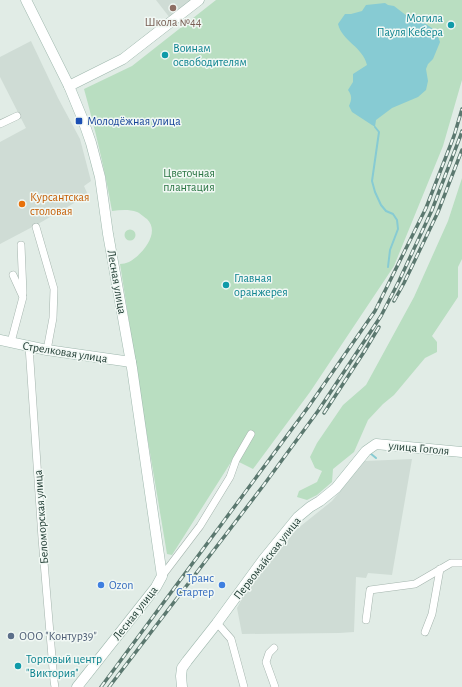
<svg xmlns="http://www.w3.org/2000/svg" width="462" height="687" font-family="'Alegreya Sans',sans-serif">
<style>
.built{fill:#cfdcd5}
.green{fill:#b9dec1}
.water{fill:#87cbd3}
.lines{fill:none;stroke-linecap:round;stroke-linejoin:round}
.stream{stroke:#87cbd3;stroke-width:2}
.street-casing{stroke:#a4b4ad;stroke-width:8}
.secondary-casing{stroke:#9fb8ae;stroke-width:11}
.street{stroke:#fff;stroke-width:7}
.secondary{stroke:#fff;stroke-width:10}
.rail-casing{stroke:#5b786f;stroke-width:3.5}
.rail{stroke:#f1f8f4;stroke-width:2;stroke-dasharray:6;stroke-linecap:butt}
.education-dot{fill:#8d6e63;stroke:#f1f8f4;stroke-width:1.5}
.culture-dot{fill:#0f9aa8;stroke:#f1f8f4;stroke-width:1.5}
.transit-dot{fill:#1a4fb4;stroke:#f1f8f4;stroke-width:1.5}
.food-dot{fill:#e8710a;stroke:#f1f8f4;stroke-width:1.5}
.shop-dot{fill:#3f7fe0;stroke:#f1f8f4;stroke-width:1.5}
.service-dot{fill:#5c6f8a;stroke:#f1f8f4;stroke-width:1.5}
.labels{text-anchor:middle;stroke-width:3;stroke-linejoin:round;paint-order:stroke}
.culture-label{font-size:12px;fill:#0d838f;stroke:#f1f8f4;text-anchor:start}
.education-label{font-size:12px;fill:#785e54;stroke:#f1f8f4}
.transit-label{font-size:12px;fill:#164399;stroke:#f1f8f4;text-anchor:start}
.park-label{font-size:12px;fill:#2a7543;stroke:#f1f8f4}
.food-label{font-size:12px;fill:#c56008;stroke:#f1f8f4;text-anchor:start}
.street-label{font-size:12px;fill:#213d34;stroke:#f1f8f4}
.shop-label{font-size:12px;fill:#366cbe;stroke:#f1f8f4;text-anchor:end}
.service-label{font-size:12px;fill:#4e5e75;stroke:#f1f8f4;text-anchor:start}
</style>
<rect width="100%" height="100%" fill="#e1ece6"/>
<!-- built -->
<g class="built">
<path d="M156 0H193L170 18Z"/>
<path d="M31 41 58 98 80 139 91 181 84 186 88 195 38 224 0 244V142L26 128 0 77V57Z"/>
<path d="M412 459 392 575 368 573 366 578 356 577 354 632 339 633 242 634 237 608 253 578 292 533 332 501 365 461Z"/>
</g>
<!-- green -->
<g class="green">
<path d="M216 0H462V80L443 146 394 266 310 392 253 469 233 459 172 555 167 554 143 411 120 264C123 264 126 263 129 262 142 255 161 233 147 219 144 217 140 213 137 212 129 209 120 210 112 211 105 170 95 129 84 89L132 66Z"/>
<path d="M462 178V259L458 267V297L432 336 437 342V352L425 358 394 395 383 404 368 420 354 452 333 469 332 482 317 495 307 500 297 497 299 491 317 482 322 471 315 468 310 457 317 443 343 405 366 385 414 297 448 221Z"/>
<circle cx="130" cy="235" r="5.5"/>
</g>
<!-- water -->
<path class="water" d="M385 3 388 5 394 6 407 16 426 24 436 31 440 42 433 59 428 64 426 69 428 81 426 90 418 97 392 108 376 120 375 127 352 112 349 106C352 99 352 96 348 90L353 82V74L367 65C363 47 342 41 338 24L345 14H351L362 11 366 5Z"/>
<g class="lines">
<!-- stream -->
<g class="stream">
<path d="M375 127 379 132 372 181 375 192 381 205 386 211 393 214 397 220 398 229 390 250 388 267"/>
<path d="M370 453 376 458"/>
</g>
<defs>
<g id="street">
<path d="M0 124 17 116"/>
<path d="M36 227 54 289 53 318 47 350"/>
<path d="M21 245 23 293"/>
<path d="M11 342 23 297 13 275"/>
<path d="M29 346 42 538 54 681 55 687"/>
<path d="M162 576 200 526 230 477 236 460 251 434"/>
<path d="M366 620 370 590 415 584 451 563H462"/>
<path d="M217 623 231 639 244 687"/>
<path d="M425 632 432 614 440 569"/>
<path d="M274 648 269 653 266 662 275 687"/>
</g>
<g id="secondary">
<path d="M26 0 69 86 83 120 91 143 100 177 108 234 132 368 162 576 156 587 77 687"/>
<path d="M69 86 123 59 199 0"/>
<path d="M0 340 47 350 131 362"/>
<path d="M182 687 181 676 182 668 187 661 217 623 263 560 298 517 310 507 320 501 336 488 366 451 376 444 462 452"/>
</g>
</defs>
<!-- street casing -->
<use href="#street" class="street-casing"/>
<!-- secondary casing -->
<use href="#secondary" class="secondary-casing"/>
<!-- street -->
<use href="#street" class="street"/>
<!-- secondary -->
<use href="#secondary" class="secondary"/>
<defs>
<g id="rail">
<path d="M394 301 404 283 438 212 462 150"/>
<path d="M324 413 364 352 379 327"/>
<path d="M101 687 309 406 375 311 426 208 454 136 462 109"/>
<path d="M109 687 263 486 318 411 381 316 399 281 432 210 460 137 462 131"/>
</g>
</defs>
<!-- rail casing -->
<use href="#rail" class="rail-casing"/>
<!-- rail -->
<use href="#rail" class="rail"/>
</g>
<!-- markers -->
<circle class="education-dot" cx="173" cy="8" r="4"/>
<g class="culture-dot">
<circle cx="451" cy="25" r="4"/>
<circle cx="165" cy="55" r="4"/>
<circle cx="226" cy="285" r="4"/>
<circle cx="18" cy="666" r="4"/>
</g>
<rect class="transit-dot" x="75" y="117" width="8" height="8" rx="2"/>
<circle class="food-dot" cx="22" cy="204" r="4"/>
<g class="shop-dot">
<circle cx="101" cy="585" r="4"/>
<circle cx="222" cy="585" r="4"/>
</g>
<circle class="service-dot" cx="11" cy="636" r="4"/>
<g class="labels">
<!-- culture labels -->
<g class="culture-label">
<text x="443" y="22" text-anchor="end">Могила<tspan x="443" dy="14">Пауля Кебера</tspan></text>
<text x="173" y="52">Воинам<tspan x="173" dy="14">освободителям</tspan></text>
<text x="234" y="282">Главная<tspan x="234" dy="14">оранжерея</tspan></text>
<text x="26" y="663">Торговый центр<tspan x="26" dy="14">"Виктория"</tspan></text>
</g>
<!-- education labels -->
<g class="education-label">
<text x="173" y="26">Школа №44</text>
</g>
<!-- transit labels -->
<g class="transit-label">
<text x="87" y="125">Молодёжная улица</text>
</g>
<!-- park labels -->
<g class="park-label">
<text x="189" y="177">Цветочная<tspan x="189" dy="14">плантация</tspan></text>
</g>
<!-- food labels -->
<g class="food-label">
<text x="30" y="201">Курсантская<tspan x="30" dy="14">столовая</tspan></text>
</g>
<!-- street labels -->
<g class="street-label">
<text transform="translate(117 282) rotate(80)" y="4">Лесная улица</text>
<text transform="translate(65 352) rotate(9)" y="4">Стрелковая улица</text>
<text transform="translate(419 448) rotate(5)" y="4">улица Гоголя</text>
<text transform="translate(41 517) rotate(-94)" y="4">Беломорская улица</text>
<text transform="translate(267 558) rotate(-52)" y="4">Первомайская улица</text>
<text transform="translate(135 613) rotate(-52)" y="4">Лесная улица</text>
</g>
<!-- shop labels -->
<g class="shop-label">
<text x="214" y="582">Транс<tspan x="214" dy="14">Стартер</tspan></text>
<text x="109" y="589" text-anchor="start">Ozon</text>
</g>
<!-- service labels -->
<g class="service-label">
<text x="19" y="640">ООО "Контур39"</text>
</g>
</g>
</svg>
